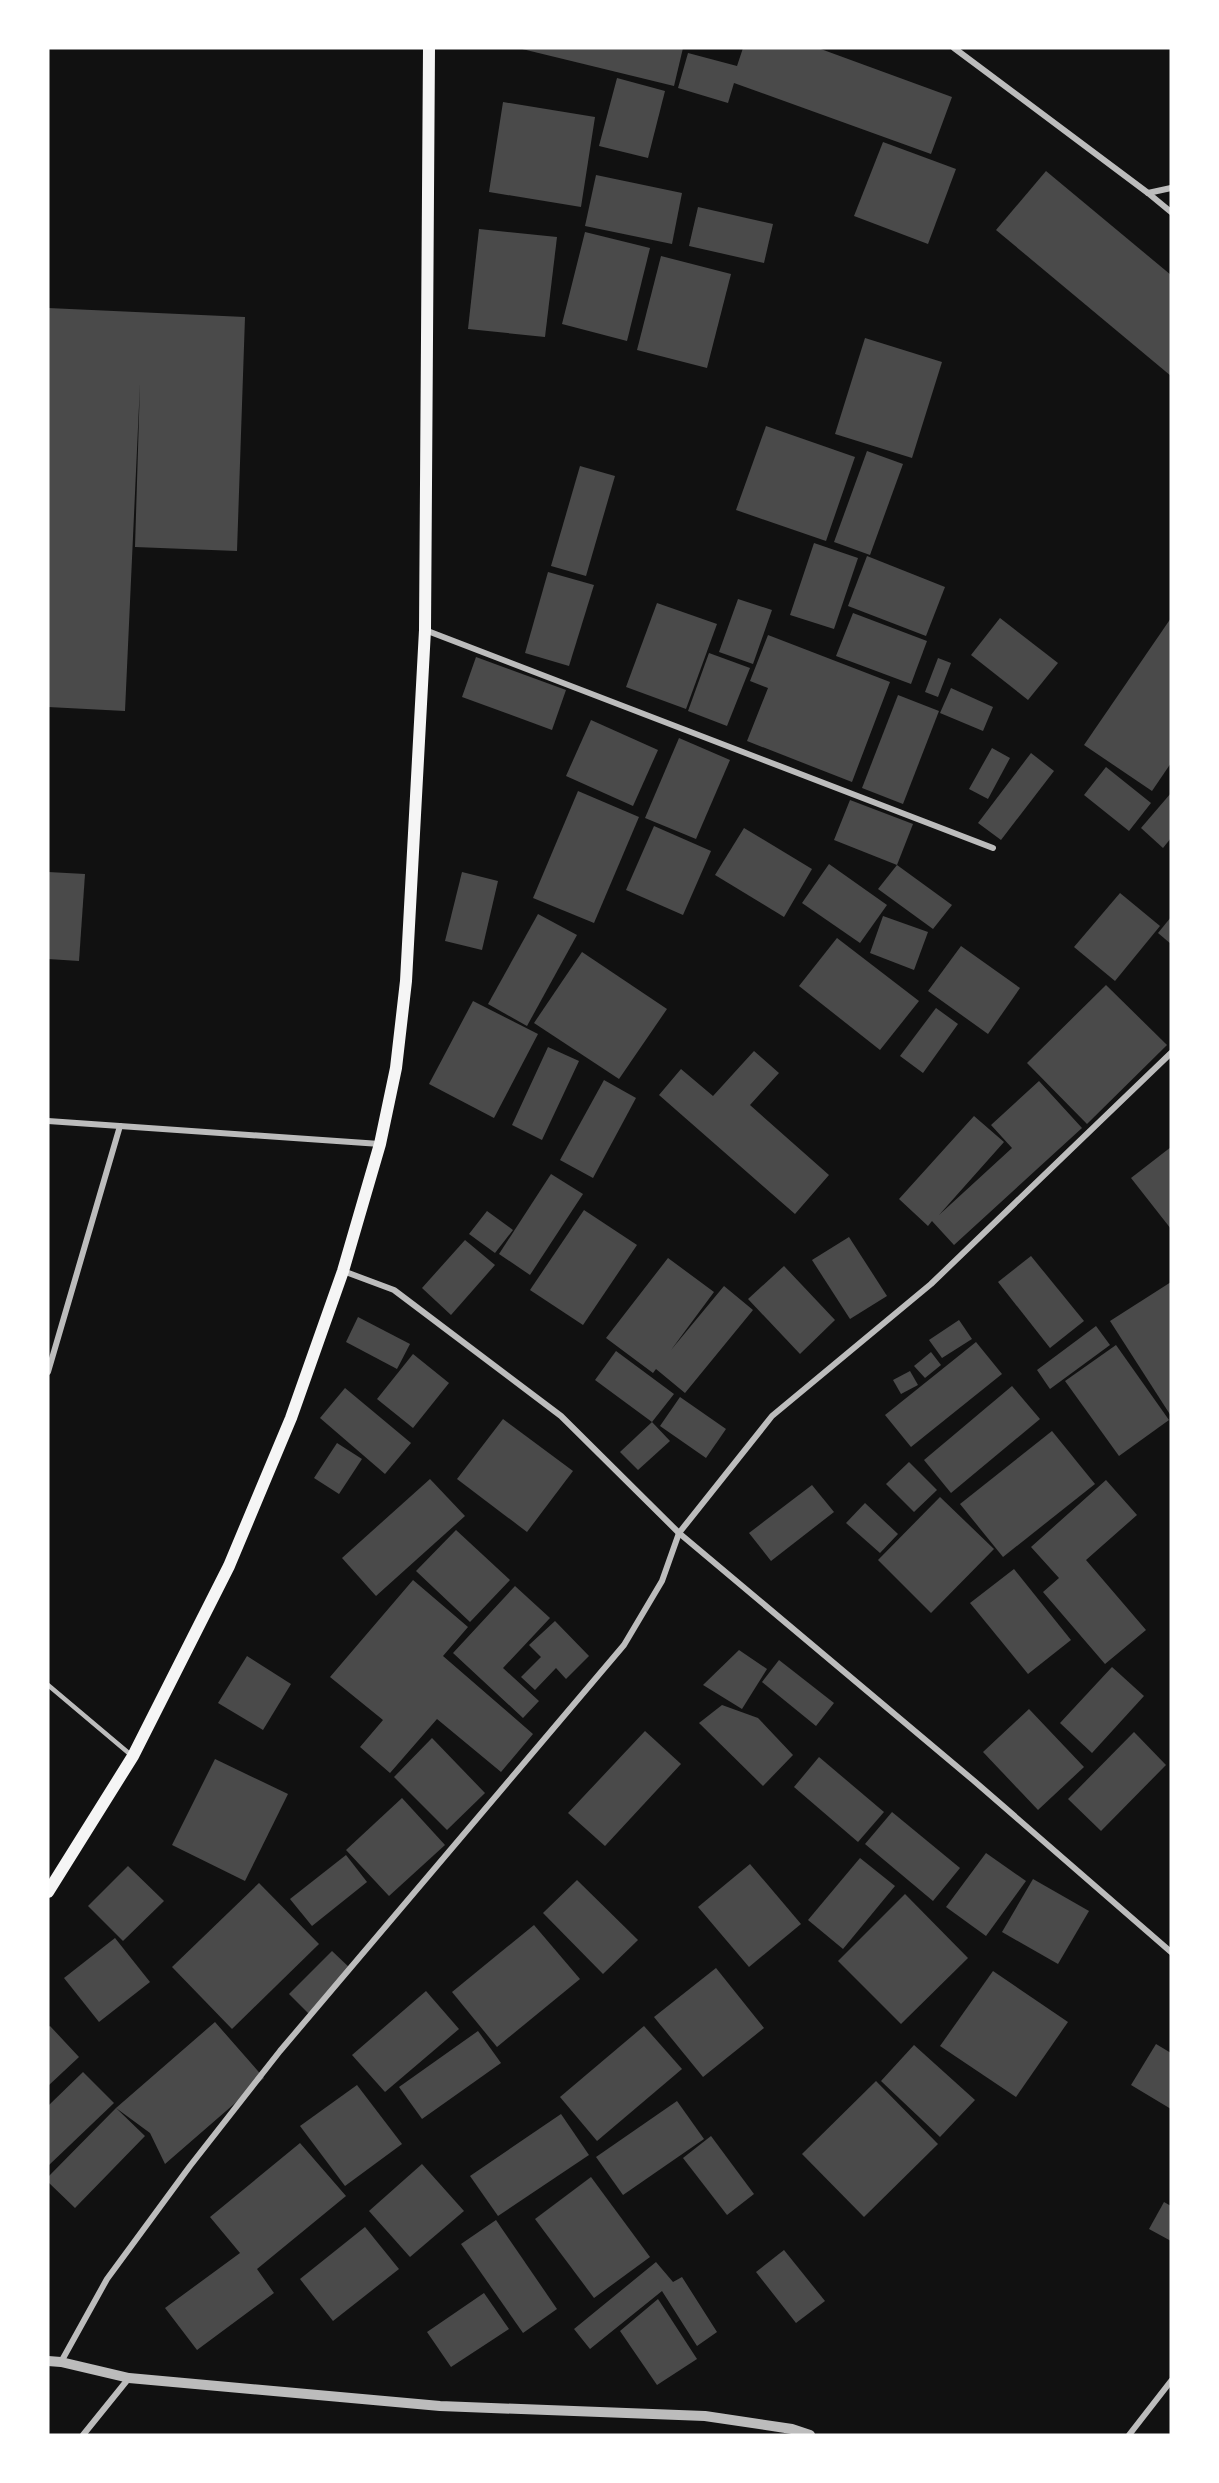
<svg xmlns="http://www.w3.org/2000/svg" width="1219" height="2483" font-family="'Source Sans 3',sans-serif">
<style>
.building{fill:#4a4a4a}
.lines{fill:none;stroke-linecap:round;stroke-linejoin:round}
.service{stroke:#bcbcbc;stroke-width:4.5}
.minor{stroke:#bcbcbc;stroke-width:6}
.tertiary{stroke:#bcbcbc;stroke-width:10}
.secondary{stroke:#f5f5f5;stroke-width:12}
</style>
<rect width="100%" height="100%" fill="#111"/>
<!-- building -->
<g class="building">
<path d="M518 48H683L674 86Z"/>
<path d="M743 48H818L952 97 931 154 734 83 728 103 678 88 688 53 737 66Z"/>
<path d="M617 78 665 91 648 158 599 146Z"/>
<path d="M503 102 595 117 581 207 489 192Z"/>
<path d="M883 142 956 169 928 244 854 216Z"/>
<path d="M1046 171 1171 275V376L996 230Z"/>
<path d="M596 175 682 193 672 244 585 226Z"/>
<path d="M698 207 773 224 764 263 689 246Z"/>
<path d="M479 229 557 237 545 337 468 329Z"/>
<path d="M585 232 650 248 627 341 562 324Z"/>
<path d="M661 256 731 274 707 368 637 350Z"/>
<path d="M48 308 245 317 237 551 135 547 140 384 125 711 48 707Z"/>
<path d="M865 338 942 362 912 458 835 434Z"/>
<path d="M766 426 855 457 826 541 736 510Z"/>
<path d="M867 451 903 464 870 555 834 542Z"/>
<path d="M580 466 615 476 586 576 551 566Z"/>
<path d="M814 543 858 558 834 629 790 615Z"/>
<path d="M867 556 945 587 926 636 848 606Z"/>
<path d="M548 572 594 585 569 666 525 653Z"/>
<path d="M738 599 772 610 753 664 719 652Z"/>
<path d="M657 603 717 624 686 709 626 687Z"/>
<path d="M853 613 927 641 911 684 836 656Z"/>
<path d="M1000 618 1058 663 1028 700 971 655Z"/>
<path d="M1171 618V763L1152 791 1084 745Z"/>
<path d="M768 635 890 682 852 782 747 741 768 688 750 681Z"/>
<path d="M709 653 750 668 727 726 688 711Z"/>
<path d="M476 657 566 690 552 730 462 697Z"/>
<path d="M938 658 951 663 938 697 925 692Z"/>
<path d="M951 688 993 707 983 731 940 713Z"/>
<path d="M898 695 939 711 903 804 862 788Z"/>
<path d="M591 720 658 750 633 806 566 776Z"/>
<path d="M679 738 730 760 696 839 645 818Z"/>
<path d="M992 748 1010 758 988 799 969 789Z"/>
<path d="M1031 753 1054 771 1001 840 978 823Z"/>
<path d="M1106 767 1151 803 1129 831 1084 795Z"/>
<path d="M578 791 639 817 594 923 533 898Z"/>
<path d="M1171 793V838L1163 848 1141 828Z"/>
<path d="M850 800 913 824 897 865 834 840Z"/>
<path d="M654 826 711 851 683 915 626 890Z"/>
<path d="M744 828 812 869 784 917 715 875Z"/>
<path d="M829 864 887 905 860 943 802 903Z"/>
<path d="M897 865 952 905 933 929 878 889Z"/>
<path d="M48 872 85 874 79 961 48 959Z"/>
<path d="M462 872 498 881 482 950 445 941Z"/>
<path d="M1120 893 1160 926 1115 981 1074 947Z"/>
<path d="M538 914 577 935 527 1026 488 1004Z"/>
<path d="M883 916 928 932 914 970 870 953Z"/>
<path d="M1171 917V944L1158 933Z"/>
<path d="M837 938 919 1001 880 1050 799 986Z"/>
<path d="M961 946 1020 988 988 1034 928 991Z"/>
<path d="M582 952 667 1009 619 1079 534 1023Z"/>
<path d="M1106 985 1167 1045 1087 1124 1027 1063Z"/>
<path d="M473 1001 538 1034 494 1118 429 1084Z"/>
<path d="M936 1008 958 1024 923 1073 900 1056Z"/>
<path d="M548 1047 579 1061 542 1140 512 1125Z"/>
<path d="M754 1051 779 1073 750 1105 829 1175 795 1214 659 1095 681 1069 713 1096Z"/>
<path d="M604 1080 636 1098 593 1178 560 1160Z"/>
<path d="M1039 1081 1082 1128 954 1245 932 1221 928 1226 899 1199 974 1116 1004 1142 939 1215 1012 1148 991 1125Z"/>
<path d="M1171 1147V1229L1131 1178Z"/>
<path d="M551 1174 583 1194 530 1275 499 1254Z"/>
<path d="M584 1210 637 1245 583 1325 530 1290Z"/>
<path d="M487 1211 513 1230 495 1253 469 1234Z"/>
<path d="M849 1237 887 1296 850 1319 812 1260Z"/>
<path d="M465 1240 495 1265 451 1315 422 1288Z"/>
<path d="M1031 1256 1084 1321 1050 1348 998 1282Z"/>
<path d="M668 1258 714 1292 671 1350 724 1286 753 1310 685 1393 656 1369 653 1373 606 1338Z"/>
<path d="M784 1266 835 1320 800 1354 748 1299Z"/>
<path d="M1171 1282V1416L1110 1321Z"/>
<path d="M358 1317 410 1344 397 1369 346 1342Z"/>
<path d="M959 1320 972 1339 942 1358 929 1340Z"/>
<path d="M1096 1326 1110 1345 1050 1389 1037 1370Z"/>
<path d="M976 1342 1002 1374 911 1447 885 1415Z"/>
<path d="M1116 1345 1169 1420 1119 1456 1065 1381Z"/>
<path d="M616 1351 674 1394 652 1422 595 1380Z"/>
<path d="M931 1352 941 1365 925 1378 914 1366Z"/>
<path d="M413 1354 449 1383 413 1428 377 1399Z"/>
<path d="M910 1371 918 1385 901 1394 893 1380Z"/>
<path d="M1012 1386 1040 1419 951 1493 924 1460Z"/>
<path d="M345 1388 411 1443 385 1474 320 1418Z"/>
<path d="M680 1397 726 1429 706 1458 660 1426Z"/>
<path d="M503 1419 573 1471 527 1532 457 1479Z"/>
<path d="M652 1422 670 1441 638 1470 620 1452Z"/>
<path d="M1052 1431 1095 1484 1003 1557 960 1504Z"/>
<path d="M337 1443 362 1459 339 1494 314 1478Z"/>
<path d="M909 1462 937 1490 914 1512 886 1484Z"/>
<path d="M430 1479 465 1516 376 1596 342 1558Z"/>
<path d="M1106 1480 1137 1515 1086 1560 1146 1630 1105 1664 1043 1592 1059 1578 1031 1547Z"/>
<path d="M812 1485 834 1512 771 1561 749 1533Z"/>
<path d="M940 1497 994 1549 931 1613 878 1560Z"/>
<path d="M865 1503 898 1534 880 1553 846 1523Z"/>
<path d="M456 1530 510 1580 470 1622 416 1571Z"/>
<path d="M1014 1569 1071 1640 1028 1674 970 1603Z"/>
<path d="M413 1580 468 1627 443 1656 533 1734 501 1772 437 1719 390 1773 360 1747 383 1720 330 1677Z"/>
<path d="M515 1586 550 1618 503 1668 539 1701 523 1718 453 1653Z"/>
<path d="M555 1621 589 1656 566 1679 556 1668 535 1690 521 1677 541 1657 529 1645Z"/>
<path d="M739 1650 767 1669 742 1709 703 1685Z"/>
<path d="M247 1656 291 1684 263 1730 218 1703Z"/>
<path d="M779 1660 834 1703 816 1726 762 1682Z"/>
<path d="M1112 1667 1144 1696 1092 1753 1060 1723Z"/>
<path d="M722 1705 758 1718 793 1755 763 1786 699 1723Z"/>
<path d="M1029 1709 1084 1767 1038 1810 983 1752Z"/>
<path d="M645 1731 681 1764 605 1846 568 1813Z"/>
<path d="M1134 1732 1166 1765 1101 1831 1068 1799Z"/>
<path d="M432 1738 485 1793 447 1830 394 1777Z"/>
<path d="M819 1757 884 1812 858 1842 794 1787Z"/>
<path d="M215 1759 288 1794 245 1881 172 1845Z"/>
<path d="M402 1798 445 1845 389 1896 346 1850Z"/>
<path d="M892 1812 960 1868 933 1901 865 1844Z"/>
<path d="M986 1853 1026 1881 986 1936 946 1907Z"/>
<path d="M346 1855 367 1882 312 1926 290 1899Z"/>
<path d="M860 1858 895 1886 843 1949 808 1920Z"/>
<path d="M750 1864 801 1924 749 1967 698 1907Z"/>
<path d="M128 1866 164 1901 123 1941 88 1906Z"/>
<path d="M1033 1879 1089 1911 1058 1964 1002 1932Z"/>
<path d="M577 1880 638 1940 603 1974 543 1913Z"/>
<path d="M259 1883 319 1944 232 2029 172 1967Z"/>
<path d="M905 1894 968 1958 901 2024 838 1961Z"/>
<path d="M534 1925 580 1979 497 2047 452 1992Z"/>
<path d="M115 1938 150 1982 99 2022 64 1978Z"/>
<path d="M332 1951 352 1970 309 2014 289 1994Z"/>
<path d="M716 1968 764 2028 703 2077 654 2017Z"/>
<path d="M993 1971 1068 2022 1016 2097 940 2046Z"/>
<path d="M426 1991 459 2029 385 2092 352 2055Z"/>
<path d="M215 2022 264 2078 165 2164 150 2133 116 2108 145 2136 75 2208 48 2182V2177L116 2108Z"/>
<path d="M50 2026 79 2057 48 2086V2027Z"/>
<path d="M644 2026 682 2069 597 2141 560 2097Z"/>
<path d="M478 2031 501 2063 422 2119 399 2087Z"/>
<path d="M1156 2044 1171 2053V2109L1131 2085Z"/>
<path d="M914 2045 975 2100 940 2137 881 2081Z"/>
<path d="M83 2072 114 2103 48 2166V2106Z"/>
<path d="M876 2081 938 2144 864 2217 802 2154Z"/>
<path d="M357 2085 402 2144 345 2186 300 2126Z"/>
<path d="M677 2101 704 2139 623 2195 596 2157Z"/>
<path d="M561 2114 589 2155 498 2216 470 2176Z"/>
<path d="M711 2136 754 2194 727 2215 683 2158Z"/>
<path d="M300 2143 346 2196 257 2269 274 2293 197 2350 165 2308 240 2253 210 2217Z"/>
<path d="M422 2164 464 2211 410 2257 369 2211Z"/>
<path d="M591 2177 650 2257 594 2298 535 2219Z"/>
<path d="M1164 2202 1171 2206V2241L1149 2229Z"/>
<path d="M496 2220 557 2309 523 2333 461 2244Z"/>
<path d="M365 2227 399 2269 333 2321 300 2279Z"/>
<path d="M784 2250 825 2301 796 2323 756 2272Z"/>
<path d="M656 2262 673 2282 682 2277 717 2332 697 2346 662 2291 590 2349 574 2329Z"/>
<path d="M484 2293 509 2329 451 2367 427 2332Z"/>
<path d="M658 2299 697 2359 657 2385 620 2331Z"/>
</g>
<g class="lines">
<!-- service -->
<path class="service" d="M48 1685 131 1755"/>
<!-- minor -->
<g class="minor">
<path d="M954 48 1148 193 1171 212"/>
<path d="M1148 193 1171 188"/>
<path d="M425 630 993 848"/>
<path d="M48 1121 380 1144"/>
<path d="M343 1271 394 1290 561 1416 679 1533 973 1780 1171 1952"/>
<path d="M48 1372 120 1126"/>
<path d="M61 2362 107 2279 190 2166 280 2051 624 1645 662 1581 679 1533 772 1416 931 1284 1171 1053"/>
<path d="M83 2435 129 2378"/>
<path d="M1129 2435 1171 2381"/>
</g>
<!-- tertiary -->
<path class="tertiary" d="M48 2361 61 2362 129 2378 440 2406 705 2416 792 2429 810 2435"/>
<!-- secondary -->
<path class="secondary" d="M48 1892 133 1756 229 1566 291 1418 343 1271 380 1144 396 1068 406 981 425 630 429 48"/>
</g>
<!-- border -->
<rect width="1219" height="2483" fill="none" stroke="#ffffff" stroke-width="99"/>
</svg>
